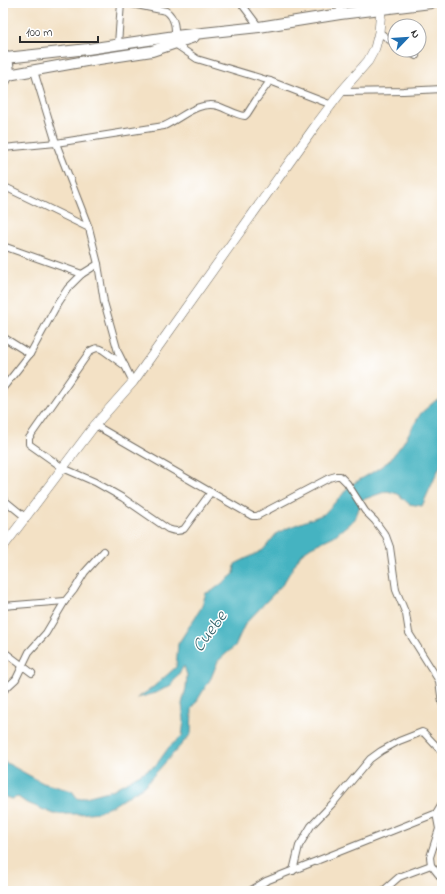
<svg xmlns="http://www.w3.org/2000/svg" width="445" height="894" font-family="'Indie Flower',sans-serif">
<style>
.water{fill:#45b3c1;stroke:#386f76}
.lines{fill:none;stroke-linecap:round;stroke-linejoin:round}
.minor-casing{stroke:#716b61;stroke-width:8}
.secondary-casing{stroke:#716b61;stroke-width:10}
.primary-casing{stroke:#716b61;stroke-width:12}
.minor{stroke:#fff;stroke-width:6}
.secondary{stroke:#fff;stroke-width:9}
.primary{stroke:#fff;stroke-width:10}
.labels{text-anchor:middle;stroke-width:3;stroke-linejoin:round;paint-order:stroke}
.water-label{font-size:18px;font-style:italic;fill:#356167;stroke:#fff}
</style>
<rect width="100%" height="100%" fill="#fff"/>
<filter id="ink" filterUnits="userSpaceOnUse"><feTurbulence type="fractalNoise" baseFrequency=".025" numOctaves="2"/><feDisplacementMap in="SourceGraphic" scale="8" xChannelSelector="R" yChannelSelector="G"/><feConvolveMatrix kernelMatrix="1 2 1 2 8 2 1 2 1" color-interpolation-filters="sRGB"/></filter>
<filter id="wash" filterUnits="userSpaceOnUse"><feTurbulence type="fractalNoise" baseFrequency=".012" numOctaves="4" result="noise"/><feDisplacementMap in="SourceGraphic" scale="16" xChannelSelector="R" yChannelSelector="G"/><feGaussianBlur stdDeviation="0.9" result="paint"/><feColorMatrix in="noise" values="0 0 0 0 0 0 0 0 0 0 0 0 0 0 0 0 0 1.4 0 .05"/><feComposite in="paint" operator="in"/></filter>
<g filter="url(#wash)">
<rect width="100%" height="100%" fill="#f3e1c5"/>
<!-- water -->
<path class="water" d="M442 399V462L422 506 409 504 398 494 387 491 362 500 355 519 334 536 311 547 301 554 283 584 245 624 235 646 218 661 211 678 192 709 191 734 144 786 114 805 99 812 79 814H54L25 802 18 797 11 799 3 796V761L43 783 72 791 78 799 112 790 156 765 169 747 182 736 184 720 182 704 186 688 187 675 184 666 171 685 156 693 137 698 151 689 176 667 178 644 201 608 206 593 212 591 234 574 235 564 263 550 277 533 290 527 324 514 342 495 349 486 373 472 389 461 403 443 421 413 435 401Z"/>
</g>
<g filter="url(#ink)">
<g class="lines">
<defs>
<g id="minor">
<path d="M127 3 166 11C177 19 175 32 175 44L197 59 270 81 332 105"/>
<path d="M241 3 259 27"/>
<path d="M340 3V14"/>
<path d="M366 3 367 11"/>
<path d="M379 32 395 44"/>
<path d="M118 44 121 3"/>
<path d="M406 50 416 56"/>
<path d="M34 71 56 143 89 228"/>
<path d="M341 92 403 91 442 89"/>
<path d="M3 148 56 143 164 126C182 118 197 101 218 106 227 109 236 115 245 116L247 114 256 100 270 81"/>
<path d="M3 186 89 228 98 264 104 302 110 323 118 352 133 382"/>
<path d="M3 246 82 274"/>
<path d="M3 337 30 354"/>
<path d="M125 366 103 350C98 347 95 348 90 351L29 438V444L63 468 95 482 123 498 168 529C173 531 179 532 184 529L211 492"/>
<path d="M3 388 30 354 58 303 68 288 82 274 98 264"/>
<path d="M95 425 252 516H257L329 478 336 476H340L347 483 365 511 375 521 386 536 390 547 396 590 406 614 409 633 439 681 442 703"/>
<path d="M3 499 25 517"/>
<path d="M3 606 65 601"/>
<path d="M3 651 32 673"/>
<path d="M3 691 16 679 29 652 46 633 65 601 74 590 85 572 104 551"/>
<path d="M442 803 436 813 439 829 430 857 431 865 442 879"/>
<path d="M293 871 299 846 311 826 334 802 370 759 381 751 399 741 422 732 424 733 440 750"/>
<path d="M250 891 266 881 442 811"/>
<path d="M383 891 399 877 431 865"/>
</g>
<path id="secondary" d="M3 547 95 425 133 382 316 125 341 92 368 61 375 48 379 32 381 10"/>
<g id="primary">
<path d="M6 58 88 49 175 36 259 27 340 14 431 3"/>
<path d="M8 75 86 61 152 51 194 37"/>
<path d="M3 83C11 74 10 63 3 54"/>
</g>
</defs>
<!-- minor casing -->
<use href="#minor" class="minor-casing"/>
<!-- secondary casing -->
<use href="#secondary" class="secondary-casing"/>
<!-- primary casing -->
<use href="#primary" class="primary-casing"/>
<!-- minor -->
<use href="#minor" class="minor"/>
<!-- secondary -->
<use href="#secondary" class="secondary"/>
<!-- primary -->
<use href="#primary" class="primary"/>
</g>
</g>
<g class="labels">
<!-- water labels -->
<g class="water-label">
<text transform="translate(209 631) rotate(-54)" y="6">Cuebe</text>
</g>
</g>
<!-- margin -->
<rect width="445" height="894" fill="none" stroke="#fff" stroke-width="16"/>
<!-- north arrow -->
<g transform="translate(407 38) rotate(65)"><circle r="19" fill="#ffffff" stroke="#aaaaaa"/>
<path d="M0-3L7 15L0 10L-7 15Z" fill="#1f6fb2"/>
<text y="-6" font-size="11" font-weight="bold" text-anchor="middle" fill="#2b2b2b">N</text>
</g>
<!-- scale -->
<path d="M20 36v6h78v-6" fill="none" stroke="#2b2b2b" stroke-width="2"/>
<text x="26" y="36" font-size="12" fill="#2b2b2b" stroke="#ffffff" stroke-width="3" paint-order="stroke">100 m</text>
</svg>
